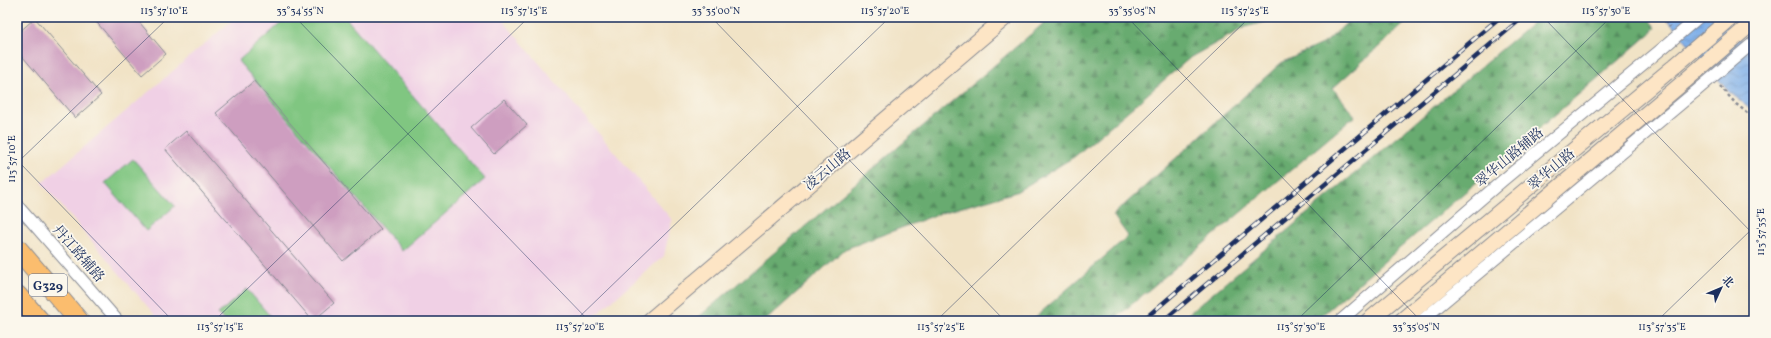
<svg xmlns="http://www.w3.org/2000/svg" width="1771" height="338" font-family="Vollkorn,'Noto Serif SC',serif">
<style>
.built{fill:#f0d0e5}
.grass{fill:#80c681;stroke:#4e7a70}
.forest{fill:url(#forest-firs);stroke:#426d66}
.water{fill:url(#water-waves);stroke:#4c6ea4}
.building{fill:#ce9ec0}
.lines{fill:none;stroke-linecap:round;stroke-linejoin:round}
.street-casing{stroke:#868992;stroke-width:13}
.secondary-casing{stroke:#868992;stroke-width:17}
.highway-casing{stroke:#868992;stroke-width:21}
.path{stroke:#868992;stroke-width:2.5;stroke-dasharray:3 3;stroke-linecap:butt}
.street{stroke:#fff;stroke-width:11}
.secondary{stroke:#fde5c5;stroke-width:15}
.highway{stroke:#fbbd6e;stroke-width:19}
.rail-casing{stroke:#1b2f5e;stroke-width:4.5}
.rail{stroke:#fbf7ec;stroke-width:3;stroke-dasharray:9;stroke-linecap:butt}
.street-bridge-casing{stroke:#868992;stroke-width:13;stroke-linecap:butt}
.secondary-bridge-casing{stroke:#868992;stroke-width:17;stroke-linecap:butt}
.street-bridge{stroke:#fff;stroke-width:11}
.secondary-bridge{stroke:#fde5c5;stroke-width:15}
.ticks{fill:none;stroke:#1b2f5e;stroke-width:1;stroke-opacity:0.45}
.labels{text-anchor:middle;stroke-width:3.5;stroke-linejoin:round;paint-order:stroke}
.shield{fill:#fbf7ec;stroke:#5e6b89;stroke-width:1}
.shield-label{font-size:13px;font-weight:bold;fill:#1b2f5e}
.street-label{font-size:14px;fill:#1b2f5e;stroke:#fbf7ec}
.neatline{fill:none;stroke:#1b2f5e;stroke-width:1.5}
.ticks-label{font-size:10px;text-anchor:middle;fill:#1b2f5e}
</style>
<defs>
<pattern id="forest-firs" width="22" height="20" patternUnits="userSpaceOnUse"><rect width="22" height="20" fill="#68ab6f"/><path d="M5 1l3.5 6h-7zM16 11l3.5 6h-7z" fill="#558c5e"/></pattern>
<pattern id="water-waves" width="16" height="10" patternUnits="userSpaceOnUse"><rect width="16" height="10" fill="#7daee9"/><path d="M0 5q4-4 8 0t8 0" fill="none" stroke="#668ec0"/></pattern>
</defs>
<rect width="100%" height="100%" fill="#fbf7ec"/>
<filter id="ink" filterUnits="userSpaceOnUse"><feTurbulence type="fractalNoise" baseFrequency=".025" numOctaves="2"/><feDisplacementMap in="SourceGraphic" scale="8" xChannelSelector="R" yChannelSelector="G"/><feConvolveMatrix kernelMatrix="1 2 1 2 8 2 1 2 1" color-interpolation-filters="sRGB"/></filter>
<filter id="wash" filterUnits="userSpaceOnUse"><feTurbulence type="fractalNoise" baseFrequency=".012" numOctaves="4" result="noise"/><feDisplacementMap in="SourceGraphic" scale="16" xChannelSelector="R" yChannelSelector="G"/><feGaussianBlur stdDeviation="0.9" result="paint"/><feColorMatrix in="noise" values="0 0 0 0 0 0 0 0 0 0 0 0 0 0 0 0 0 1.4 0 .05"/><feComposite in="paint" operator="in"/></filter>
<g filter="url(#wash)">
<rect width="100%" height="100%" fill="#f1e3c6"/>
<!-- built -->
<path class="built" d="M236 17H500L672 220 664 256 589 321H160L42 183Z"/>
<!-- grass -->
<g class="grass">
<path d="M288 17H345L485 179 402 251 238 61Z"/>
<path d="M133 159 175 206 146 231 105 183Z"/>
<path d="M247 289 274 321H224L218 314Z"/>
</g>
<!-- forest -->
<g class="forest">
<path d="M1051 17H1285L1245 27 1191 57 1074 157 1016 192 941 213 845 249 765 321H694Z"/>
<path d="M1353 17H1412L1333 88 1355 116 1112 321H1031L1128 236 1113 215 1281 63 1326 42Z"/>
<path d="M1540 17H1647L1656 28 1315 321H1180Z"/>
</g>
<!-- water -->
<path class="water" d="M1666 17H1721L1754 54V111L1729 92Z"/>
<g id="blocks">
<!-- building -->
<g class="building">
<path d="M92 17H135L166 54 142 75Z"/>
<path d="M35 18 101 95 75 118 17 50V34Z"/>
<path d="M254 81 381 229 343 261 216 113Z"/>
<path d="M504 99 527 125 494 154 471 128Z"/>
<path d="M186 131 334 303 313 321 165 149Z"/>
</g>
</g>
</g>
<g filter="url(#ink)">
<use href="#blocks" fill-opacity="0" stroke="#868992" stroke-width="1"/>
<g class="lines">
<defs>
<g id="street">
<path d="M17 205 118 321"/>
<path d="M1340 321 1502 181 1664 47"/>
<path d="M1421 321 1695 92"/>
</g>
<g id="secondary">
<path d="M1745 29 1754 21"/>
<path d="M649 321 1006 17"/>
<path d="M1368 321 1676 65"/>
<path d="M1401 321 1686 80"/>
</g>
<g id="highway">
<path d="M17 248 79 321"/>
<path d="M17 295 40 321"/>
</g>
</defs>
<!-- street casing -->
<use href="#street" class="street-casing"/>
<!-- secondary casing -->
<use href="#secondary" class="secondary-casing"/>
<!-- highway casing -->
<use href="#highway" class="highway-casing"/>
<!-- path -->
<g class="path">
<path d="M1661 17 1670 27"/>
<path d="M1720 86 1736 104 1754 118"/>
</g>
<!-- street -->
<use href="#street" class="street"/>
<!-- secondary -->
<use href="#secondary" class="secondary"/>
<!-- highway -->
<use href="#highway" class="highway"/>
<defs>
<g id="rail">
<path d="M1142 321 1500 17"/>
<path d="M1163 321 1523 17"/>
</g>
</defs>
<!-- rail casing -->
<use href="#rail" class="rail-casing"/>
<!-- rail -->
<use href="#rail" class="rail"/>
<defs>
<g id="street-bridge">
<path d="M1664 47 1699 17"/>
<path d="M1695 92 1754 42"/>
</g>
<g id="secondary-bridge">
<path d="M1676 65 1732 17"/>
<path d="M1686 80 1745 29"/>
</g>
</defs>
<!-- street-bridge casing -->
<use href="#street-bridge" class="street-bridge-casing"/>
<!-- secondary-bridge casing -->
<use href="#secondary-bridge" class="secondary-bridge-casing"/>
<!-- street-bridge -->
<use href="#street-bridge" class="street-bridge"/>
<!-- secondary-bridge -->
<use href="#secondary-bridge" class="secondary-bridge"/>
</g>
</g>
<!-- ticks -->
<path class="ticks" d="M295 17 589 321M711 17 1005 321M1127 17 1421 321M1543 17 1754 235M17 160 173 321M17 163 169 17M214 321 529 17M575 321 890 17M936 321 1250 17M1296 321 1611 17M1657 321 1754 227"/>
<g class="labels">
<!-- shield labels -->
<rect class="shield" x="29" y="274" width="38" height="22" rx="3"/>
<g class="shield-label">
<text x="48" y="290">G329</text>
</g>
<!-- street labels -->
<g class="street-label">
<text transform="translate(1509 157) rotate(-40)" y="5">翠华山路辅路</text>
<text transform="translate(827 169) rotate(-40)" y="5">凌云山路</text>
<text transform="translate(1551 169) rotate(-40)" y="5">翠华山路</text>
<text transform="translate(79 253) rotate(49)" y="5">丹江路辅路</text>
</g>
</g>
<!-- margin -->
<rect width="1771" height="338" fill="none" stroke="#fbf7ec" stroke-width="44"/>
<!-- north arrow -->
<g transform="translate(1721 288) rotate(46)" stroke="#fbf7ec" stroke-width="3" paint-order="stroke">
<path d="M0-3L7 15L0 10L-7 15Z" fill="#1b2f5e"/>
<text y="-6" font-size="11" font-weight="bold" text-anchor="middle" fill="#1b2f5e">北</text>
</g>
<rect x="22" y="22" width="1727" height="294" class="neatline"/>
<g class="ticks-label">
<text x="164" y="14">113°57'10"E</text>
<text x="300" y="14">33°34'55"N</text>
<text x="524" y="14">113°57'15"E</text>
<text x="716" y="14">33°35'00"N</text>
<text x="885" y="14">113°57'20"E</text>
<text x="1132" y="14">33°35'05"N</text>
<text x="1245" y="14">113°57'25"E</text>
<text x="1606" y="14">113°57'30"E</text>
<text transform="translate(11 159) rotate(-90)" y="4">113°57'10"E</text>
<text transform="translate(1760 232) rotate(-90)" y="4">113°57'35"E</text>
<text x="220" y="330">113°57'15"E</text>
<text x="580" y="330">113°57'20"E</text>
<text x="941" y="330">113°57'25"E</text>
<text x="1301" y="330">113°57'30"E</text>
<text x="1416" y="330">33°35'05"N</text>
<text x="1662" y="330">113°57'35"E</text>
</g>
</svg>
